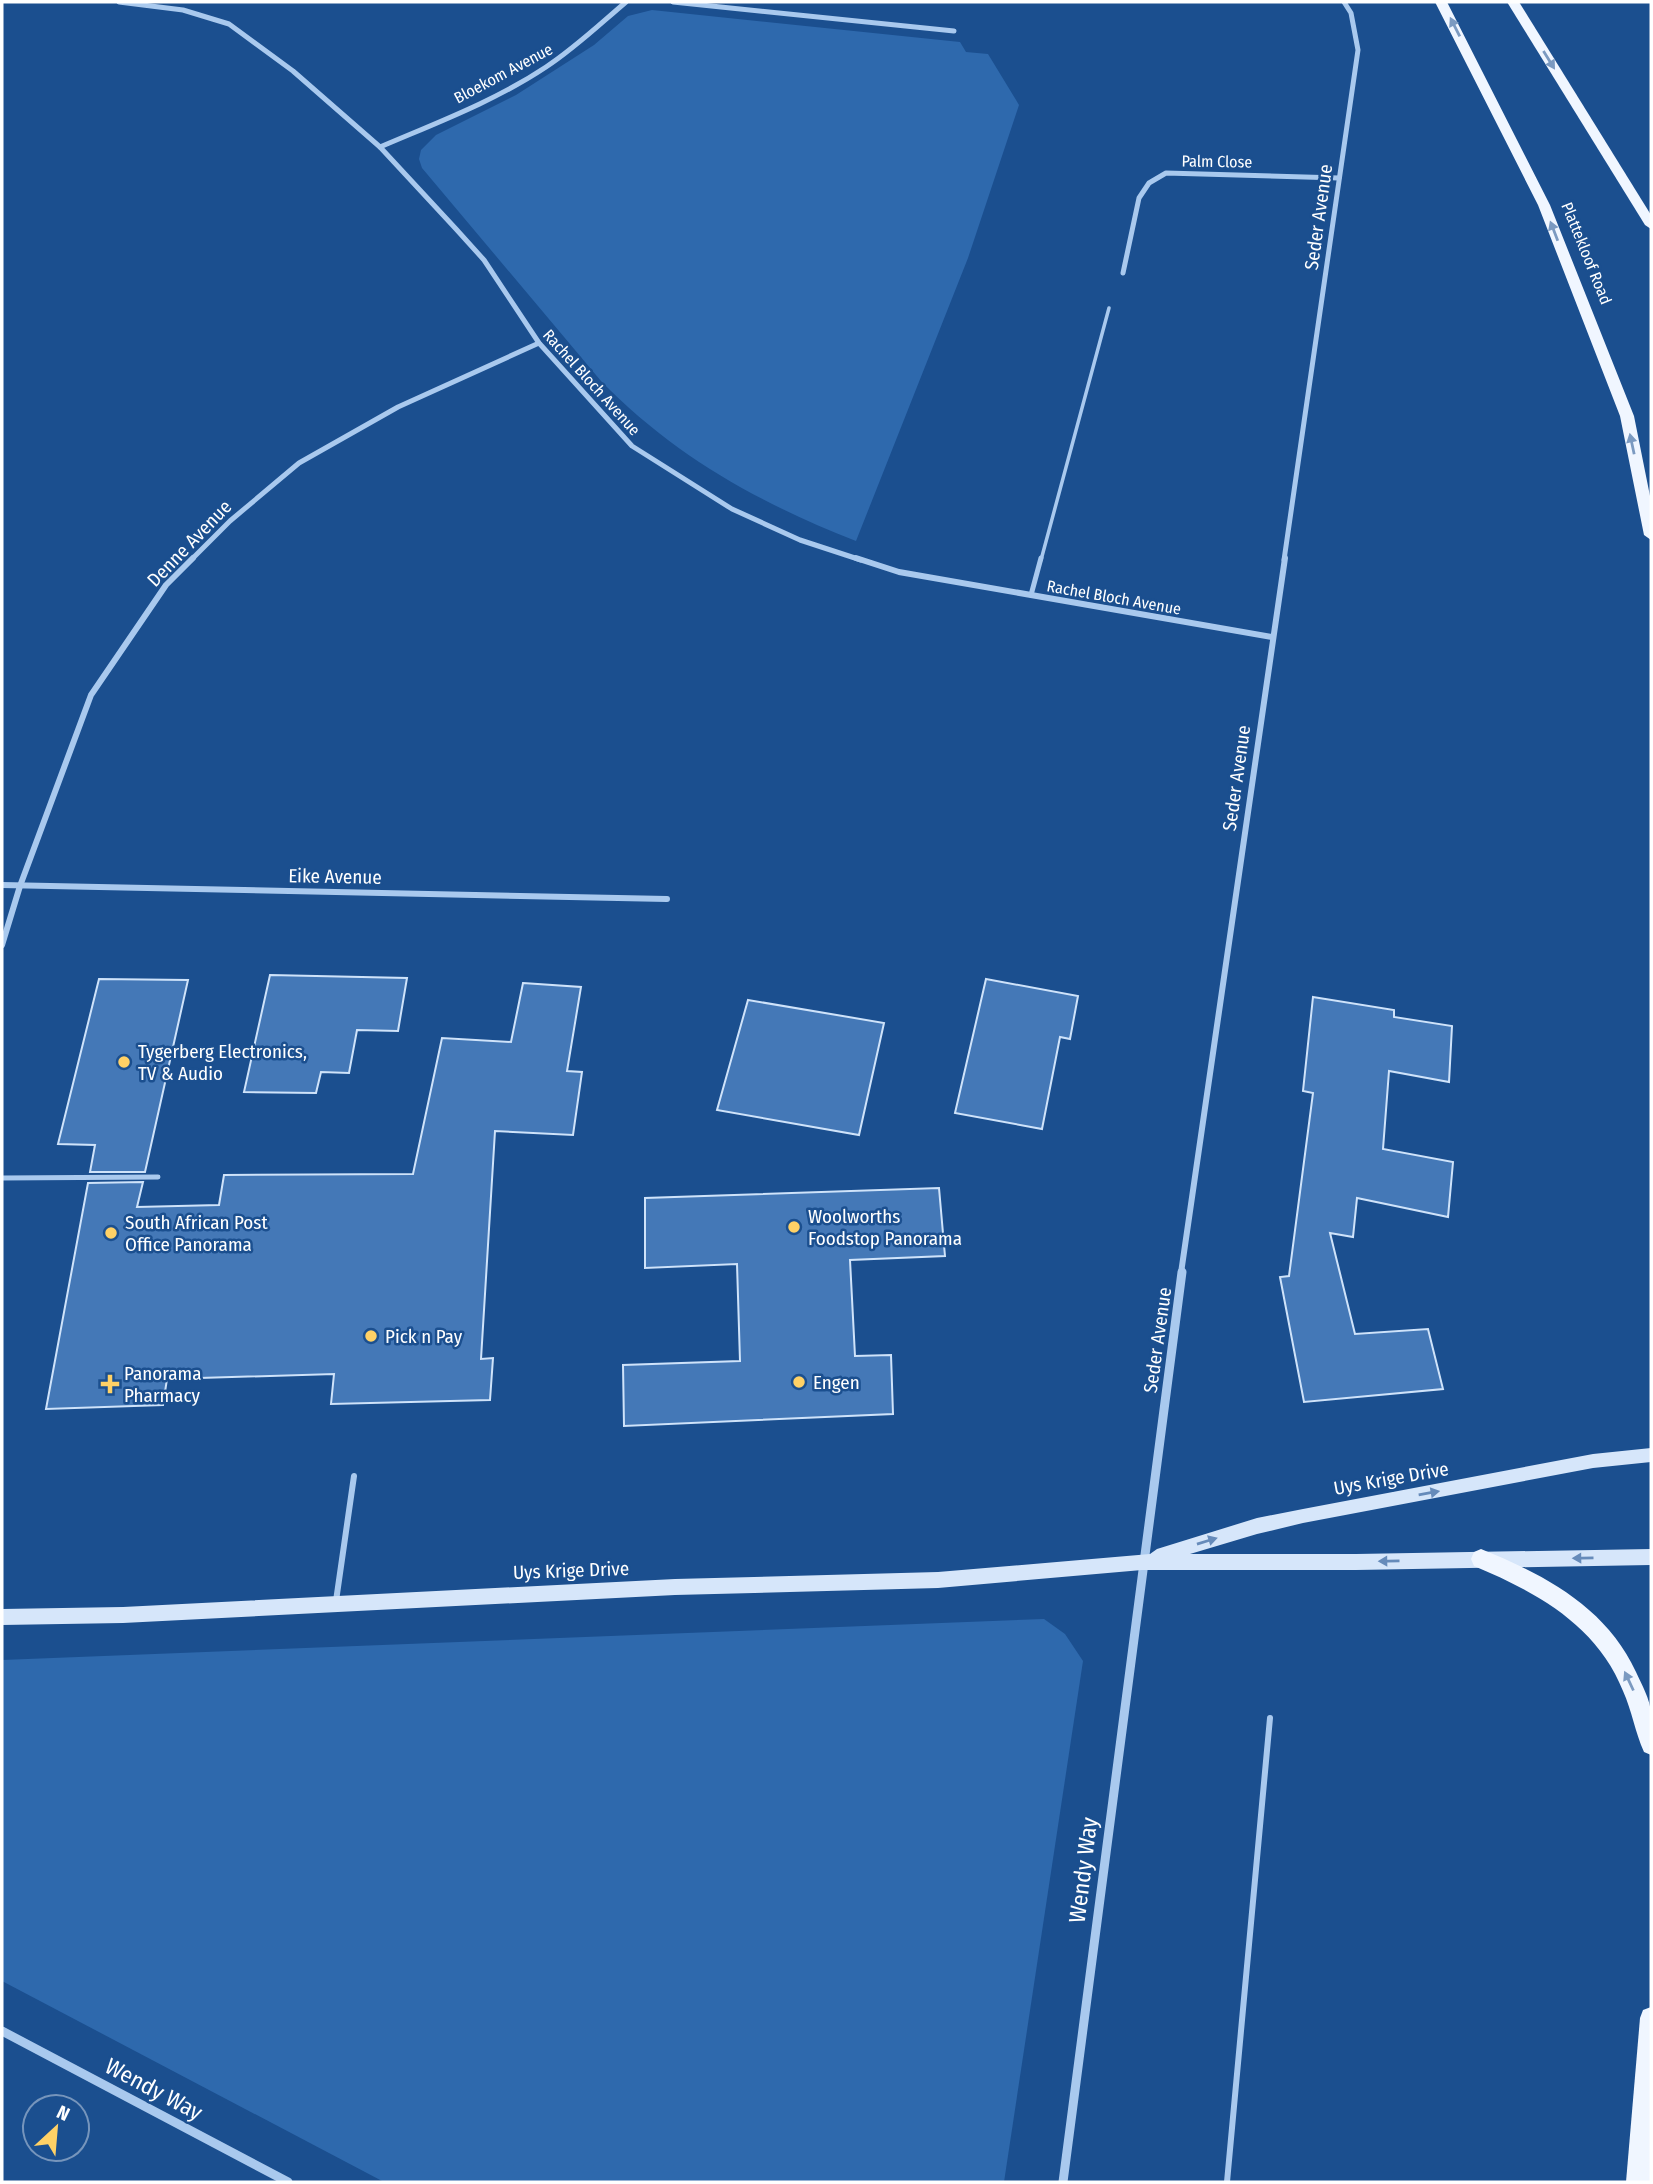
<svg xmlns="http://www.w3.org/2000/svg" width="1653" height="2184" font-family="'Fira Sans Condensed',sans-serif">
<style>
.green{fill:#2e69ad}
.building{fill:#4478b7;stroke:#cfe3fa;stroke-width:2}
.lines{fill:none;stroke-linecap:round;stroke-linejoin:round}
.lane-far2{stroke:#a9c9ee;stroke-width:3.5}
.lane-far1{stroke:#a9c9ee;stroke-width:5}
.lane{stroke:#a9c9ee;stroke-width:6}
.street-far2{stroke:#a9c9ee;stroke-width:5}
.street-far1{stroke:#a9c9ee;stroke-width:6}
.street{stroke:#a9c9ee;stroke-width:9}
.secondary{fill:#d6e6fa;fill-rule:evenodd}
.primary{fill:#f0f6ff;fill-rule:evenodd}
.oneway{fill:#7b9ac1}
.oneway2{fill:#668bba}
.poi-dot{fill:#ffd166;stroke:#1b4f8f;stroke-width:2.5}
.labels{text-anchor:middle;stroke-width:5;stroke-linejoin:round;paint-order:stroke}
.far-street-label{font-size:16px;fill:#fff;stroke:#1b4f8f}
.street-label{font-size:19px;fill:#fff;stroke:#1b4f8f}
.poi-label{font-size:19px;fill:#fff;stroke:#1b4f8f;text-anchor:start}
.near-street-label{font-size:23px;fill:#fff;stroke:#1b4f8f}
</style>
<rect width="100%" height="100%" fill="#1b4f8f"/>
<!-- green -->
<g class="green">
<path d="M652 10 960 42 966 52 988 54 1019 105 968 258 856 541C759 503 674 456 601 381L422 168 419 159 421 150 436 135 516 95 594 45 628 16Z"/>
<path d="M1044 1619 1065 1634 1083 1661 1004 2182H384L2 1981V1660Z"/>
</g>
<!-- building -->
<g class="building">
<path d="M270 975 407 978 398 1031 357 1030 349 1073 321 1072 316 1093 244 1092Z"/>
<path d="M99 979 188 980 145 1172H90L95 1145 58 1144Z"/>
<path d="M986 979 1078 996 1070 1039 1060 1037 1042 1129 955 1113Z"/>
<path d="M523 983 581 987 567 1071 582 1072 573 1135 495 1131 481 1359 493 1358 490 1400 331 1404 334 1374 167 1379 163 1405 46 1409 88 1183 143 1182 137 1207 219 1205 224 1175 413 1174 442 1038 511 1042Z"/>
<path d="M1313 997 1394 1010V1017L1452 1026 1449 1082 1389 1071 1383 1149 1453 1162 1448 1217 1357 1198 1353 1237 1330 1233 1355 1334 1428 1329 1443 1389 1304 1402 1280 1277 1289 1276 1313 1093 1303 1091Z"/>
<path d="M748 1000 884 1023 859 1135 717 1110Z"/>
<path d="M939 1188 945 1256 850 1260 855 1356 891 1355 893 1414 624 1426 623 1365 740 1361 737 1264 645 1268V1198Z"/>
</g>
<g class="lines">
<!-- lane-far2 -->
<path class="lane-far2" d="M1041 560 1109 308"/>
<!-- lane-far1 -->
<g class="lane-far1">
<path d="M1031 595 1041 558"/>
<path d="M2 1178 158 1177"/>
</g>
<!-- lane -->
<g class="lane">
<path d="M336 1601 354 1476"/>
<path d="M1227 2182 1270 1718"/>
</g>
<!-- street-far2 -->
<g class="street-far2">
<path d="M119 2 183 10 229 24 293 71 380 147 456 229 484 260 539 343 632 446 732 509 800 540 861 560"/>
<path d="M673 2 954 31"/>
<path d="M380 147C436 123 495 101 546 67 575 48 600 24 626 2"/>
<path d="M1123 273 1139 198 1149 183 1166 173 1339 178"/>
<path d="M191 560 230 521 299 463 398 407 539 343"/>
<path d="M1284 560 1358 50 1351 13 1344 2"/>
</g>
<!-- street-far1 -->
<g class="street-far1">
<path d="M856 558 899 572 1272 637"/>
<path d="M2 885 667 899"/>
<path d="M2 945 20 886 91 695 166 585 193 558"/>
<path d="M1181 1273 1285 558"/>
</g>
<!-- street -->
<g class="street">
<path d="M2 2031 288 2182"/>
<path d="M1063 2182 1182 1272"/>
</g>
<!-- secondary -->
<path class="secondary" d="M1651 1448V1462L1593 1468 1303 1523 1257 1534 1190 1554H1356L1651 1549V1565L1356 1570H1142L938 1588 675 1595 123 1623 2 1625V1609L123 1607 675 1579 938 1572 1150 1554 1157 1549 1257 1518 1303 1509 1593 1454Z"/>
<!-- primary -->
<g class="primary">
<path d="M1435 2H1447L1550 205 1634 416 1651 501V540L1644 535 1620 416 1538 205Z"/>
<path d="M1507 2H1519L1651 215V229L1645 225Z"/>
<path d="M1481 1549C1545 1575 1606 1607 1636 1672 1642 1685 1650 1699 1651 1713 1653 1726 1651 1741 1651 1755L1644 1752C1635 1732 1632 1711 1623 1691 1597 1625 1536 1592 1474 1566L1471 1559 1474 1552Z"/>
<path d="M1651 2007 1650 2182H1626L1640 2018 1643 2010Z"/>
</g>
</g>
<!-- one-way arrows -->
<defs><path id="oneway-solid" d="M-6-.8H1V-3.2L6.5 0L1 3.2V.8H-6Z" transform="scale(1.75)"/></defs>
<g class="oneway">
<use href="#oneway-solid" transform="translate(1455 27) rotate(-117)"/>
<use href="#oneway-solid" transform="translate(1549 60) rotate(58)"/>
<use href="#oneway-solid" transform="translate(1554 231) rotate(-111)"/>
<use href="#oneway-solid" transform="translate(1632 444) rotate(-102)"/>
<use href="#oneway-solid" transform="translate(1629 1681) rotate(-115)"/>
</g>
<g class="oneway2">
<use href="#oneway-solid" transform="translate(1429 1493) rotate(-10)"/>
<use href="#oneway-solid" transform="translate(1207 1541) rotate(-17)"/>
<use href="#oneway-solid" transform="translate(1583 1558) rotate(179)"/>
<use href="#oneway-solid" transform="translate(1389 1561) rotate(179)"/>
</g>
<!-- markers -->
<g class="poi-dot">
<circle cx="124" cy="1062" r="7"/>
<circle cx="794" cy="1227" r="7"/>
<circle cx="111" cy="1233" r="7"/>
<circle cx="371" cy="1336" r="7"/>
<circle cx="799" cy="1382" r="7"/>
<path d="M106.5 1373.5h7v7h7v7h-7v7h-7v-7h-7v-7h7z"/>
</g>
<g class="labels">
<!-- far-street labels -->
<g class="far-street-label">
<text transform="translate(503 73) rotate(-28)" y="6">Bloekom Avenue</text>
<text transform="translate(1217 161) rotate(1)" y="6">Palm Close</text>
<text transform="translate(1587 253) rotate(68)" y="6">Plattekloof Road</text>
<text transform="translate(592 382) rotate(48)" y="6">Rachel Bloch Avenue</text>
<text transform="translate(1114 597) rotate(10)" y="6">Rachel Bloch Avenue</text>
</g>
<!-- street labels -->
<g class="street-label">
<text transform="translate(1318 217) rotate(-82)" y="7">Seder Avenue</text>
<text transform="translate(189 543) rotate(-46)" y="7">Denne Avenue</text>
<text transform="translate(1236 778) rotate(-82)" y="7">Seder Avenue</text>
<text transform="translate(335 876) rotate(1)" y="7">Eike Avenue</text>
<text transform="translate(1157 1340) rotate(-82)" y="7">Seder Avenue</text>
<text transform="translate(1391 1478) rotate(-10)" y="7">Uys Krige Drive</text>
<text transform="translate(571 1570) rotate(-2)" y="7">Uys Krige Drive</text>
</g>
<!-- poi labels -->
<g class="poi-label">
<text x="138" y="1058">Tygerberg Electronics,<tspan x="138" dy="22">TV &amp; Audio</tspan></text>
<text x="808" y="1223">Woolworths<tspan x="808" dy="22">Foodstop Panorama</tspan></text>
<text x="125" y="1229">South African Post<tspan x="125" dy="22">Office Panorama</tspan></text>
<text x="385" y="1343">Pick n Pay</text>
<text x="124" y="1380">Panorama<tspan x="124" dy="22">Pharmacy</tspan></text>
<text x="813" y="1389">Engen</text>
</g>
<!-- near-street labels -->
<g class="near-street-label">
<text transform="translate(1083 1870) rotate(-83)" y="8">Wendy Way</text>
<text transform="translate(154 2089) rotate(28)" y="8">Wendy Way</text>
</g>
</g>
<!-- border -->
<rect width="1653" height="2184" fill="none" stroke="#ffffff" stroke-width="7"/>
<!-- north arrow -->
<g transform="translate(56 2128) rotate(26)"><circle r="33" fill="#1b4f8f" stroke="#7695bc" stroke-width="2"/>
<path d="M0-5L12 26L0 18L-12 26Z" fill="#ffd166"/>
<text y="-10" font-size="19" font-weight="bold" text-anchor="middle" fill="#ffffff">N</text>
</g>
</svg>
